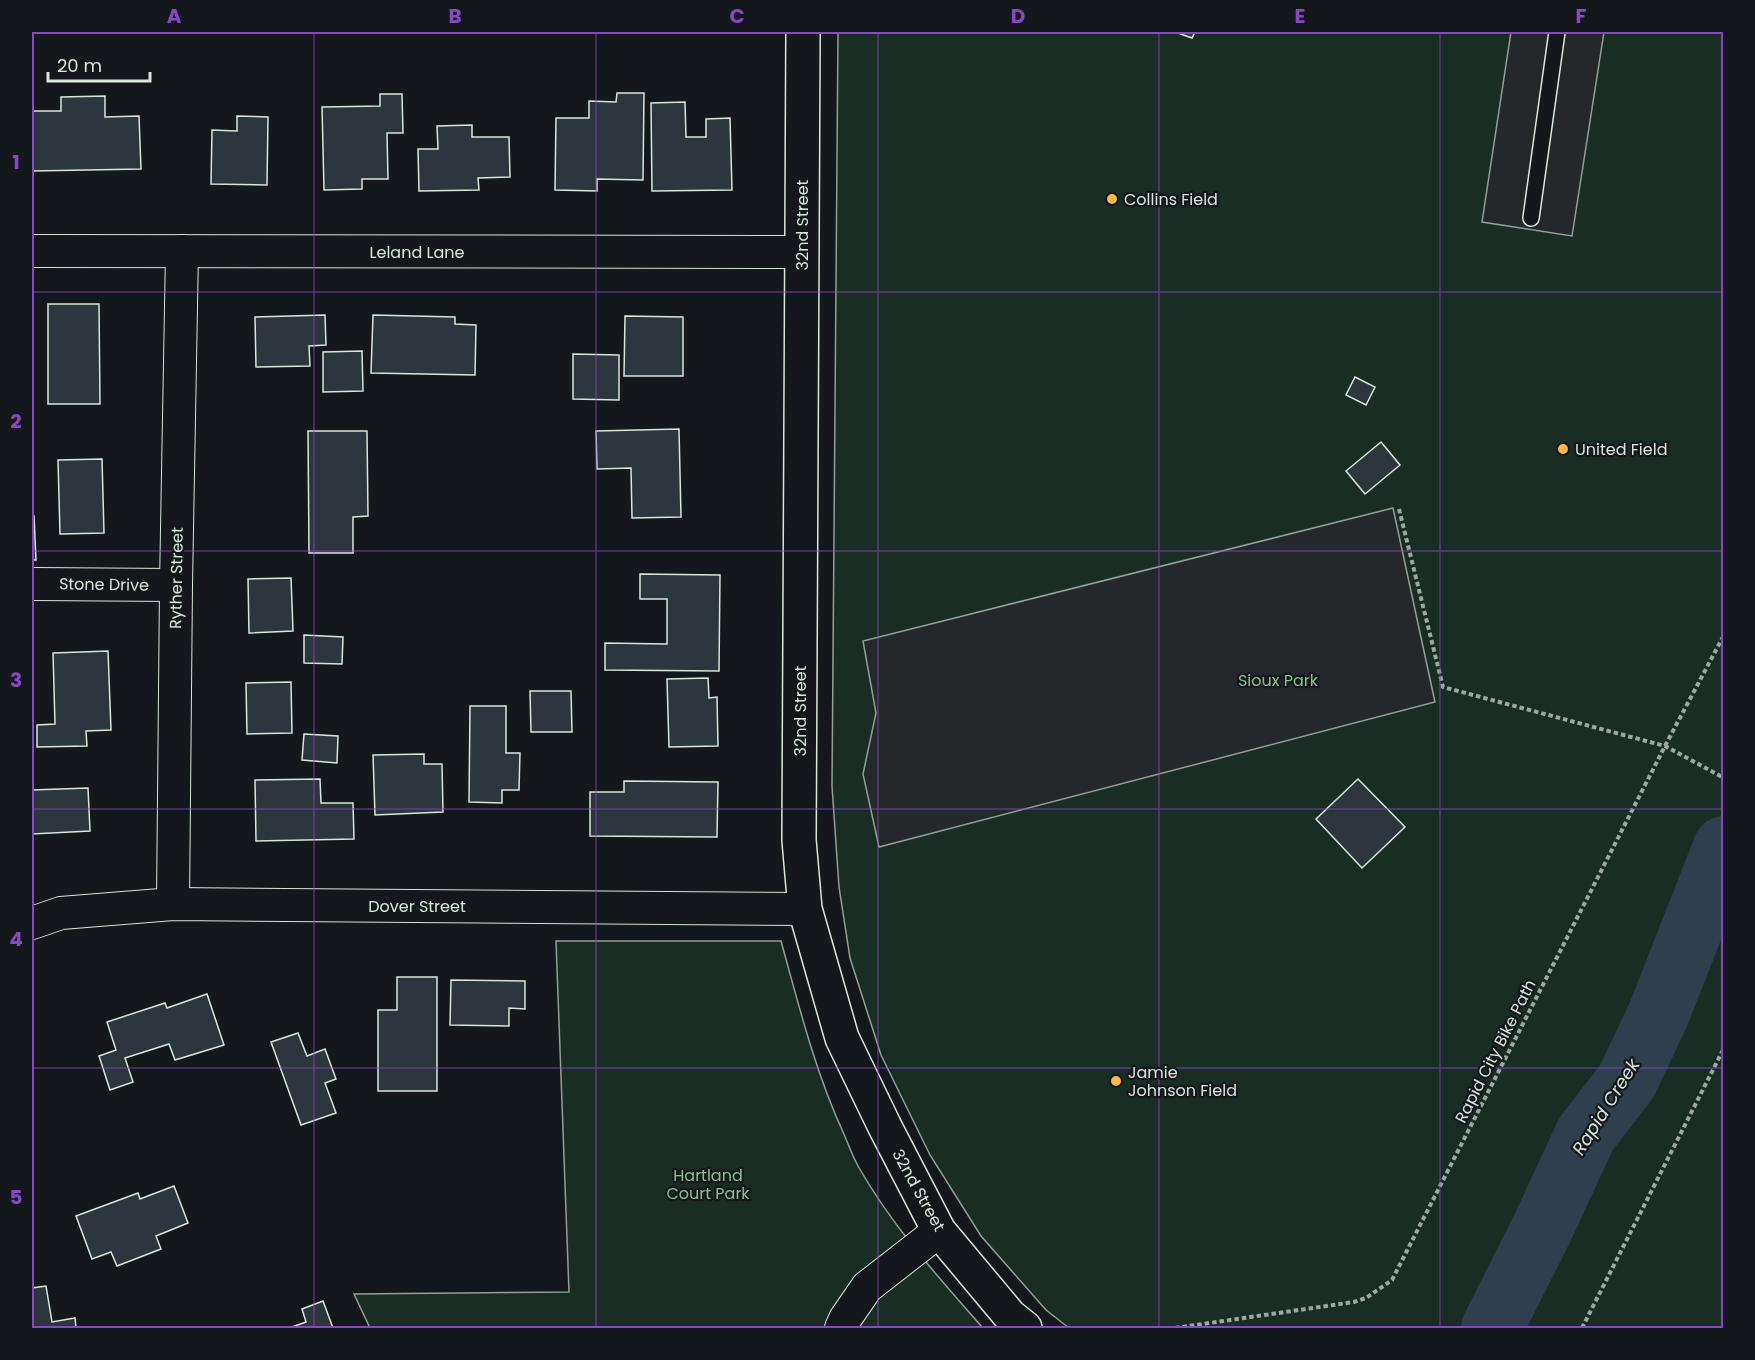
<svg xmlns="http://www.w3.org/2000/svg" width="1755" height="1360" font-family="Poppins,sans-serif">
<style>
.green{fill:#1a2d24;stroke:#939e99;stroke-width:1.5}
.parking{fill:#24282b;stroke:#939e99;stroke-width:1.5}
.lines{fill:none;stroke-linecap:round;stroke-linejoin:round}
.river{stroke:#2f3f4d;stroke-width:62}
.building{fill:#2c363c;stroke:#d8e6dc;stroke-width:1.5}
.service-casing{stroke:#d8e6dc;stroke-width:18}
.minor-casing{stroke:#d8e6dc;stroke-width:34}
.tertiary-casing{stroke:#d8e6dc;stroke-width:36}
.path{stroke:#9da8a2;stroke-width:4;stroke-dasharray:4.5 3;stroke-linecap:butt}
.service{stroke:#14181c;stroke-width:15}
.minor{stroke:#14181c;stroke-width:32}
.tertiary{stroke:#14181c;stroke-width:33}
.grid{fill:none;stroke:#8948c3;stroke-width:1.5;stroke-opacity:0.55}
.poi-dot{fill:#ffb74d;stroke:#14181c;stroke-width:2}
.labels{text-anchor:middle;stroke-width:4.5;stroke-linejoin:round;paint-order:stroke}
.poi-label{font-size:16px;fill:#d8e6dc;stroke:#14181c;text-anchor:start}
.street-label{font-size:16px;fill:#d8e6dc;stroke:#14181c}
.park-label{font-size:16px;fill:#8ac095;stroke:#14181c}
.water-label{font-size:18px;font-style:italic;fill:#d8e6dc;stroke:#14181c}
.neatline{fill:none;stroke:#8948c3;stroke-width:2}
.grid-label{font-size:20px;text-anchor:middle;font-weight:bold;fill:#8948c3}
</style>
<rect width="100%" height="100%" fill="#14181c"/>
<!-- green -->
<g class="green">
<path d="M838 32H1723V1328H1069L1046 1310 981 1236 930 1155 881 1055 850 958 839 887 832 786Z"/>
<path d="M556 941H781C799 1006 815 1071 843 1132 848 1143 852 1155 858 1166 892 1226 938 1277 983 1328H370L354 1294 569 1292Z"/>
</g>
<!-- parking -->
<g class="parking">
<path d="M1511 32H1604L1572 236 1482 222Z"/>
<path d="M1393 508 1435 702 879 847 863 774 876 713 863 641Z"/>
</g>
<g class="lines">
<!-- river -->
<path class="river" d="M1492 1328 1542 1229 1586 1134 1627 1081 1659 1013 1724 847"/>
</g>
<!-- building -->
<g class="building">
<path d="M1175 32H1195L1192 38Z"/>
<path d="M617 93H644L643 180 597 179V191L555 190 556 118H589V101L616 102Z"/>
<path d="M380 94H402L403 133H387L388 179H362V189L324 190 322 107 380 106Z"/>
<path d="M105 96V117L139 116 141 169 32 171V111H61V97Z"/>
<path d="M685 102 686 137H706V119L730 118 732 190 652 191 651 103Z"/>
<path d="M237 116 268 117 267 185 211 184 212 130 237 131Z"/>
<path d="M472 125V137H509L510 177 478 178 479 190 419 191 418 149H438L437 126Z"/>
<path d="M48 304H99L100 404H48Z"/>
<path d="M325 315 326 345 309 346 310 366 256 367 255 317Z"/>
<path d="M373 315 455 317V324L476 325 475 375 371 373Z"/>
<path d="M625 316 683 317V376H624Z"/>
<path d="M362 351 363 391 323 392V352Z"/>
<path d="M573 354 619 355V400L573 399Z"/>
<path d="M1355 377 1375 387 1366 405 1346 395Z"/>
<path d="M679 429 681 517 632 518 631 468 597 469 596 431Z"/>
<path d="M308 431H367L368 516 353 517V553H309Z"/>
<path d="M1381 442 1400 465 1365 494 1346 471Z"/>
<path d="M102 459 104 533 60 534 58 460Z"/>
<path d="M32 516H34L36 560H32Z"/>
<path d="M640 574 720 575 719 671 605 670V643L667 644V599H640Z"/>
<path d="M291 578 293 631 249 633 248 579Z"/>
<path d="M304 635 343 637 342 664 304 663Z"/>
<path d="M108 651 111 730 86 731 87 746 37 747V725L55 724 53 653Z"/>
<path d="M708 678 709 698 717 697 718 746 669 747 667 679Z"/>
<path d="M291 682 292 733 247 734 246 683Z"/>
<path d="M530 691H571L572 732H531Z"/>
<path d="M470 706H506V753H520L519 790H502V803L469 802Z"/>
<path d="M304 734 338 736 337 763 302 760Z"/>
<path d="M424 754V764H442L443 812 375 815 373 755Z"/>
<path d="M320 779 321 803H353L354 839 256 841 255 780Z"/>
<path d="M1358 779 1405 827 1362 868 1316 819Z"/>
<path d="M624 781 718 782 717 837 590 836V792H624Z"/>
<path d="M88 788 90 831 32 834V790Z"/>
<path d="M397 977H437V1091H378V1010H397Z"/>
<path d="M451 980 525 981V1009L509 1008V1026L450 1025Z"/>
<path d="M207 994 224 1045 175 1060 169 1044 125 1058 133 1082 110 1090 99 1056 116 1050 107 1022 165 1003 167 1008Z"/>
<path d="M298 1033 307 1056 325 1049 336 1079 325 1083 336 1113 301 1125 271 1042Z"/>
<path d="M174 1186 188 1223 156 1236 161 1249 117 1266 111 1252 92 1259 76 1216 138 1193 140 1199Z"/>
<path d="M46 1286 52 1322 75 1318 76 1328H32V1288Z"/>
<path d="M323 1301 333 1328H289L306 1322 302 1309Z"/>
</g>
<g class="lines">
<defs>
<path id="service" d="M1531 218 1557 32"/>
<g id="minor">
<path d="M32 251 802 252"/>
<path d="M32 584 176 585"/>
<path d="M173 904 176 585 182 251"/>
<path d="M32 923 61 913 173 904 805 909"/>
<path d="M841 1328 845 1319 867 1287 939 1231"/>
</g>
<path id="tertiary" d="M803 32 799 840 805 909 842 1038 885 1127 939 1231 1010 1316 1025 1328"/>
</defs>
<!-- service casing -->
<use href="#service" class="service-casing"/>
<!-- minor casing -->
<use href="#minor" class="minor-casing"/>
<!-- tertiary casing -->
<use href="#tertiary" class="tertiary-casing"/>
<!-- path -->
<g class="path">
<path d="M1399 509 1443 687 1665 746 1724 778"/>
<path d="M1175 1328 1354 1302 1366 1298 1392 1280 1665 746 1724 635"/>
<path d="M1582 1328 1724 1048"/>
</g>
<!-- service -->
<use href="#service" class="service"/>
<!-- minor -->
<use href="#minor" class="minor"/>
<!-- tertiary -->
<use href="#tertiary" class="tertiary"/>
</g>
<!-- grid -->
<path class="grid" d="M314 32V1328M596 32V1328M878 32V1328M1159 32V1328M1440 32V1328M32 292H1724M32 551H1724M32 809H1724M32 1068H1724"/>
<!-- markers -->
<g class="poi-dot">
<circle cx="1112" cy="199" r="6"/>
<circle cx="1563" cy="449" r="6"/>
<circle cx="1116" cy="1081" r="6"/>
</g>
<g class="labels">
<!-- poi labels -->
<g class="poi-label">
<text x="1124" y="205">Collins Field</text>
<text x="1575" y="455">United Field</text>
<text x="1128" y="1078">Jamie<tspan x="1128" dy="18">Johnson Field</tspan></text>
</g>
<!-- street labels -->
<g class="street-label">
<text transform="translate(802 225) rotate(-90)" y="6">32nd Street</text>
<text x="417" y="258">Leland Lane</text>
<text transform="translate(176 578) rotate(-89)" y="6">Ryther Street</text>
<text transform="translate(104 584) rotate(1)" y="6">Stone Drive</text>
<text transform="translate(800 711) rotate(-90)" y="6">32nd Street</text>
<text x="417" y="912">Dover Street</text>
<text transform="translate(1495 1051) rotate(-63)" y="6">Rapid City Bike Path</text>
<text transform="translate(919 1190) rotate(61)" y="6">32nd Street</text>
</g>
<!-- park labels -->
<g class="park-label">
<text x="1278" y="686">Sioux Park</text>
<text x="708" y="1181">Hartland<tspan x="708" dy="18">Court Park</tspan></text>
</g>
<!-- water labels -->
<g class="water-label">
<text transform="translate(1606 1107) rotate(-58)" y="6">Rapid Creek</text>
</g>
</g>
<!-- border -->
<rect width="1755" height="1360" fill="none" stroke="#14181c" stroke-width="66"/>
<!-- scale -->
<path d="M48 72v9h102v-9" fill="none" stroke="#d8e6dc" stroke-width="3"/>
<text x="57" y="72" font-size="18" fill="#d8e6dc" stroke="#14181c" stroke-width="4.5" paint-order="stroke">20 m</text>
<rect x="33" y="33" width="1689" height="1294" class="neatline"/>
<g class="grid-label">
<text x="174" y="23">A</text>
<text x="455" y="23">B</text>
<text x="737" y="23">C</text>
<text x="1018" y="23">D</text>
<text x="1300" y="23">E</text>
<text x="1581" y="23">F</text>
<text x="16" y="169">1</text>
<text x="16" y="428">2</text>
<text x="16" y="687">3</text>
<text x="16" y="946">4</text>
<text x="16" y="1204">5</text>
</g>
</svg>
